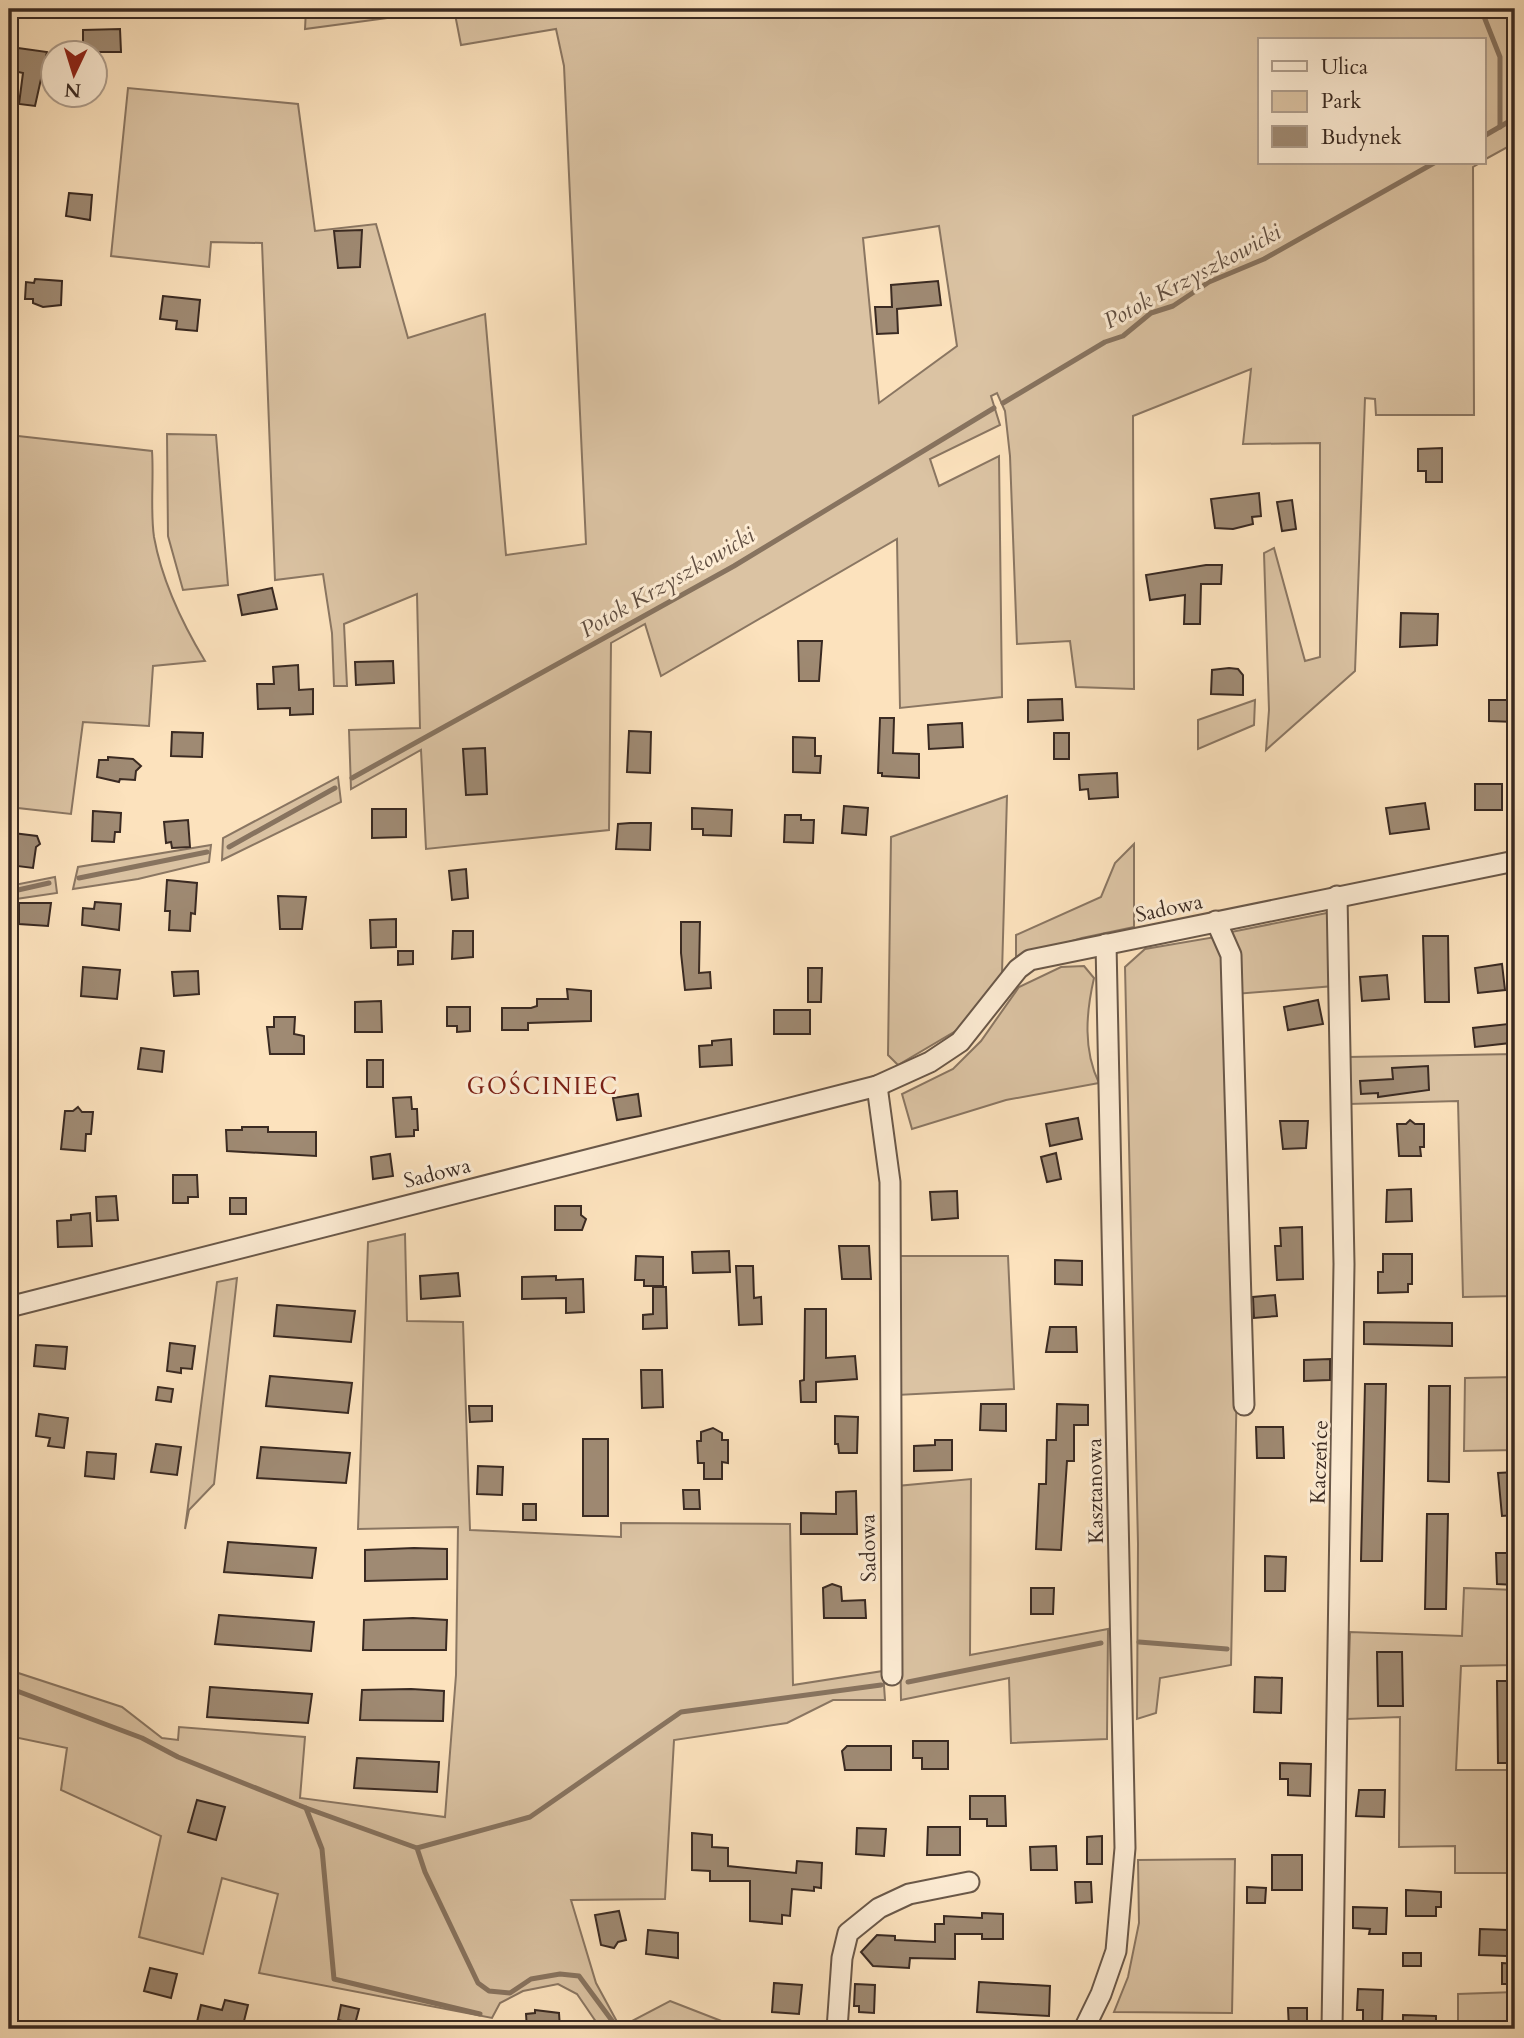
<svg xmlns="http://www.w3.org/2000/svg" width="1524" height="2038" font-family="Cardo,serif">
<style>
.green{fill:#dbc3a3;stroke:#8a7662;stroke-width:2;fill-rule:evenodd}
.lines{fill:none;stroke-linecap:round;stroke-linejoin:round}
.stream{stroke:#87735f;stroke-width:5}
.building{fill:#9f8a73;stroke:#3a2a22;stroke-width:2}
.minor-casing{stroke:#6a5849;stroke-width:23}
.minor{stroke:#fdecd4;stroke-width:19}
.labels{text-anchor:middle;stroke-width:6;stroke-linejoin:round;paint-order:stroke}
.street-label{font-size:21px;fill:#3a2a22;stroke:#fdecd4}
.water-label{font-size:23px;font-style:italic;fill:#604e41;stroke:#fdecd4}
.neighbourhood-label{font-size:23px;letter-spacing:2px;fill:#7a1f14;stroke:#fdecd4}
</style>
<rect width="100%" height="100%" fill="#fce2bd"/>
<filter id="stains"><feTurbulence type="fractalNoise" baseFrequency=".00286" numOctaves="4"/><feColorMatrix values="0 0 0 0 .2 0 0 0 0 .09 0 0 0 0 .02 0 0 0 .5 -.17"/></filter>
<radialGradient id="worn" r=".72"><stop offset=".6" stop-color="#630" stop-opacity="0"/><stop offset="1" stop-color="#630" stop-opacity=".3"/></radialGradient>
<!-- green -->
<g class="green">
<path d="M306 9H1515V143L1484 160V40H1260V163H1480L1473 167 1474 415H1376L1375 399 1365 398 1355 671 1266 750 1269 710 1264 553 1274 548 1305 661 1320 657V443L1243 444 1251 369 1133 416 1134 689 1076 687 1070 641 1017 644 1010 456 1005 411 997 393 991 396 1000 425 930 459 939 486 999 456 1002 697 900 708 897 539 661 676 645 624 611 643 609 830 426 849 421 750 351 789 349 730 420 728 417 594 344 624 347 686H334L332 633 323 574 275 580 262 243 211 242 209 267 111 256 128 88 298 104 315 231 376 224 408 338 485 314 506 555 586 544 564 66 556 29 461 45 454 9 305 29ZM939 226 957 346 879 403 863 238Z"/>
<path d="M167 434 216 435 228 585 183 590 168 536Z"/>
<path d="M9 435 152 451C154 478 150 510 154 537 162 581 182 623 205 661L153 666 149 726 83 722 71 814 9 807Z"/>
<path d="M1255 700 1254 725 1198 749V720Z"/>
<path d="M338 777 341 802 222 860 223 838Z"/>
<path d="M1007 796 1002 973 959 1029 898 1065 888 1055 891 837Z"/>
<path d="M1134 844V927L1082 938 1016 958V935L1101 897 1115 863Z"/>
<path d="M211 845 209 862 138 879 73 889 78 867Z"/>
<path d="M55 877 57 893 9 900V886Z"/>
<path d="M1332 912 1334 986 1235 994 1231 932Z"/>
<path d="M1215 937 1225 957 1237 1378 1231 1665 1160 1678 1156 1713 1137 1719 1138 1544 1125 967 1145 949Z"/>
<path d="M1084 966 1094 978C1086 1013 1083 1050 1099 1083L1006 1100 912 1129 902 1094 953 1069 981 1041 1019 987 1061 967Z"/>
<path d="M1515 1054V1296L1463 1297 1458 1101 1349 1104 1348 1057Z"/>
<path d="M405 1234 407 1321 463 1322 470 1530 621 1537V1523L790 1524 793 1685 883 1671 885 1700H833L787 1723 674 1740 665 1899 571 1900 596 1983 621 2029H601L577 1994 558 1984 523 1991 500 2003 492 2018 259 1973 278 1894 222 1878 203 1954 139 1937 161 1836 61 1790 67 1748 9 1736V1670L122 1707 162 1738 178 1740 179 1727 305 1737 300 1798 445 1817 456 1675 458 1527 358 1529 368 1242Z"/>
<path d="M899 1256H1008L1014 1389 897 1395Z"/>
<path d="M237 1278 214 1484 189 1510 185 1529 217 1282Z"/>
<path d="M1515 1377V1450L1464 1451 1465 1378Z"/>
<path d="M971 1479 970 1655 1108 1629 1107 1739 1011 1743 1009 1678 901 1700 897 1486Z"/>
<path d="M1464 1588 1515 1590V1665L1461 1666 1456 1770H1515V1873H1455V1846L1399 1847 1400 1717 1347 1719 1350 1632 1462 1636Z"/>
<path d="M1235 1859 1232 2013 1114 2012 1128 1977 1139 1923 1138 1860Z"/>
<path d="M1515 1992V2029H1458V1994Z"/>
<path d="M670 2001 742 2029H633L628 2023Z"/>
</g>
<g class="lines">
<!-- stream -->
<g class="stream">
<path d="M1481 9 1500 57V127"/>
<path d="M1484 136 1515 118"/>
<path d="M1003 403 1105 342 1123 336 1151 313 1173 306 1209 282 1264 259 1434 163"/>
<path d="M352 778 734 566 994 408"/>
<path d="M229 847 335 788"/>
<path d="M79 878 207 852"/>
<path d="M9 892 49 883"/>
<path d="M1139 1642 1227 1649"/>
<path d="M908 1682 1101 1643"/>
<path d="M9 1688 142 1738 178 1757 306 1808 417 1848 530 1817 681 1712 881 1685"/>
<path d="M306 1808 322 1849 334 1979 480 2014"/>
<path d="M417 1848 425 1872 478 1983 489 1991 510 1993 531 1979 560 1974 579 1976 613 2022"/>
</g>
</g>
<!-- building -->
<g class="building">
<path d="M120 29 121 52H83V30Z"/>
<path d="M18 48 47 52 35 106 19 104 23 73 14 71Z"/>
<path d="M69 193 92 195 90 220 66 216Z"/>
<path d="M362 230 360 267 338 268 334 231Z"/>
<path d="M35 279 62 281 61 305 43 307 33 303V299H25L26 282 34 283Z"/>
<path d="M938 281 941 305 897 309 898 333 877 334 875 307H892L891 285Z"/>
<path d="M163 296 200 300 197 331 176 329 177 321 160 319Z"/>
<path d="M1442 448V482H1426V471H1418V449Z"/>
<path d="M1259 493 1261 516 1252 517 1253 524 1233 529 1215 528 1211 499Z"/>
<path d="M1292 500 1296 529 1282 531 1277 502Z"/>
<path d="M1206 565H1222L1221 584H1201L1200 624H1184L1185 595 1150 600 1146 575Z"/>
<path d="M272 588 277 609 242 615 238 595Z"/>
<path d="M1401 613 1438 614 1437 645 1400 647Z"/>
<path d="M798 641H822L819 681H799Z"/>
<path d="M393 661 394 683 356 685 355 662Z"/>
<path d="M298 665 299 690 313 689V714L290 715V708L258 709 257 684H274L273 667Z"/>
<path d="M1229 668 1238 669 1243 675V695L1211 694 1212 670Z"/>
<path d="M1062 699 1063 720 1028 722V700Z"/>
<path d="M1489 700H1515V722L1489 721Z"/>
<path d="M880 718H894L893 753 919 754V778L882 776V773H878Z"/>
<path d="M962 723 963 747 929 749 928 725Z"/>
<path d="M629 731 651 732 650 773 627 772Z"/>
<path d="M172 732 203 733 202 757 171 756Z"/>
<rect x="1054" y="733" width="15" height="26"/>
<path d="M793 737 815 738V756H821L820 773 793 772Z"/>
<path d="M485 748 487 794 466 795 463 749Z"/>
<path d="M108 757 133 759 141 766 136 771 135 780 120 779 119 782 97 777 99 760H108Z"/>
<path d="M1117 773 1118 797 1089 799 1088 789 1080 790 1079 775Z"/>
<rect x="1475" y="784" width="27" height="26"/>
<path d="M1425 803 1429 829 1390 834 1386 808Z"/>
<path d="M844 806 868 808 866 835 842 833Z"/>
<path d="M692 808 732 810 731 836 703 835V829H692Z"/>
<path d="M372 809H406V837L372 838Z"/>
<path d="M93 811 121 813 120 832H115L114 842 92 841Z"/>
<path d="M785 815H801V820H814L813 843 784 842Z"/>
<path d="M188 820 190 847 172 848 171 842 166 843 164 822Z"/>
<path d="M630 823H651L650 850 616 849 618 824Z"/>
<path d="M13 833 37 836 40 844 36 847 33 868 9 865Z"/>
<path d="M466 869 468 898 452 900 449 871Z"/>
<path d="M167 880 197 883 195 914 191 913 190 931 169 930 170 911H165Z"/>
<path d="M278 896 306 897 302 929H280Z"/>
<path d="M95 902 121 904 119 930 82 925 83 908 94 909Z"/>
<path d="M19 903H51L48 926 19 924Z"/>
<path d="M396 919V947L371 948 370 920Z"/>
<path d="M681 922H700L699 973 710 972 711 988 685 990 681 953Z"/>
<path d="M453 931H473V957L452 959Z"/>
<path d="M1423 936H1448L1449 1002H1425Z"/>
<path d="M398 951H413V964L398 965Z"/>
<path d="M1502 964 1505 990 1478 993 1475 968Z"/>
<path d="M83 967 120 970 117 999 81 996Z"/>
<path d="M808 968H822L821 1002H808Z"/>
<path d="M198 971 199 994 174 996 172 972Z"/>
<path d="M1387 975 1389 999 1362 1001 1360 977Z"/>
<path d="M567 989 591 991V1021L528 1023V1030H502V1008H531L537 1006V999H568Z"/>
<path d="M1318 1000 1323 1024 1288 1030 1284 1007Z"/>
<path d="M381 1001 382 1032H355V1002Z"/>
<path d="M447 1007H470V1031L457 1032V1026H447Z"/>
<rect x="774" y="1010" width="36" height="24"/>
<path d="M274 1017H295L294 1034 304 1036V1054H270L267 1027H274Z"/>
<path d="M1508 1024 1510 1043 1475 1047 1473 1028Z"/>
<path d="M731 1039 732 1065 700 1067 699 1046 712 1045V1041Z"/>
<path d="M141 1048 164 1051 162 1072 138 1069Z"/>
<rect x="367" y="1060" width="16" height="27"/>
<path d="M1428 1066 1429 1090 1378 1097V1093L1361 1094 1360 1081 1393 1079 1392 1068Z"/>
<path d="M638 1094 641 1116 617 1120 613 1098Z"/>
<path d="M411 1097 412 1109H417L418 1130H414V1136L396 1137 393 1098Z"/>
<path d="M78 1107 82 1112H93L91 1134H86L85 1151 61 1149 65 1111H73Z"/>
<path d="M1078 1118 1082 1139 1050 1146 1046 1124Z"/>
<path d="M1410 1120 1415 1124H1424V1147H1420L1421 1156H1399L1397 1124H1406Z"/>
<path d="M1280 1121H1308L1306 1148 1283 1149Z"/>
<path d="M242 1127H268V1132H316V1156L227 1151 226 1130H242Z"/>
<path d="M1056 1153 1061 1179 1047 1182 1041 1157Z"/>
<path d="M390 1154 393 1176 373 1179 371 1157Z"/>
<path d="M173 1175H197L198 1197H188V1203H173Z"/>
<path d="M1411 1189 1412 1221 1386 1222 1387 1190Z"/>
<path d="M957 1191 958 1218 932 1220 930 1192Z"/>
<path d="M116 1196 118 1220 97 1221 96 1197Z"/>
<rect x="230" y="1198" width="16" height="16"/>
<path d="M555 1206H581V1215L586 1219 582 1230H555Z"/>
<path d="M90 1213 92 1246 58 1247 57 1221 71 1220V1215Z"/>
<path d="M1302 1227 1303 1279 1277 1280 1275 1246H1281L1280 1228Z"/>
<path d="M839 1246H869L871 1279H842Z"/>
<path d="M729 1251 730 1272 693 1273 692 1252Z"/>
<path d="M1383 1254H1412V1284H1408V1292L1378 1293V1272H1383Z"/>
<path d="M636 1256 663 1257V1286H644V1280H635Z"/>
<path d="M1055 1260 1082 1261V1285L1055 1284Z"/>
<path d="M736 1266H753L754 1298 761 1297 762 1324 739 1325Z"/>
<path d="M458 1273 460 1296 421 1299 420 1276Z"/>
<path d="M556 1276V1280L583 1279 584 1312 566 1313V1298L522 1299V1277Z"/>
<path d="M653 1287H666L667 1328 643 1329V1315L653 1314Z"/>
<path d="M1275 1295 1277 1316 1254 1318 1253 1297Z"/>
<path d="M277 1305 355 1311 351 1342 274 1336Z"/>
<path d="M805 1309H826V1358L855 1356 857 1379 816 1382V1402H801L800 1381 804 1380Z"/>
<path d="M1364 1322 1452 1323V1346L1364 1344Z"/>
<path d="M1050 1327H1076L1077 1352H1046Z"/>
<path d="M170 1343 195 1346 192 1369 181 1368V1373L167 1371Z"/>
<path d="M36 1345 67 1347 65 1369 34 1366Z"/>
<path d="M1330 1359V1380L1304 1381V1360Z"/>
<path d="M641 1370H662L663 1407 642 1408Z"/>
<path d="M270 1376 352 1383 348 1413 266 1406Z"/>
<path d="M1365 1384H1386L1382 1561H1361Z"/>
<path d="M1429 1386H1450L1449 1482 1428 1481Z"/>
<path d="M158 1387 173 1389 171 1402 156 1400Z"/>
<path d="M981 1404H1006V1431L980 1430Z"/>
<path d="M1057 1404 1088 1405V1425H1074V1461H1067L1061 1550 1036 1549 1039 1484H1046L1047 1440H1056Z"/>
<path d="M469 1406H492V1421L470 1422Z"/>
<path d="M39 1414 68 1418 64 1448 48 1446 50 1438 36 1436Z"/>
<path d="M835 1416 858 1417 857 1453H839L838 1444H835Z"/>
<path d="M1256 1427H1283L1284 1458H1257Z"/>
<path d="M713 1428 722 1433V1440H728V1463L722 1462V1479H704V1463H698L697 1441H701V1432Z"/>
<rect x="583" y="1439" width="25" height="77"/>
<path d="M935 1440H952V1470L914 1471V1446L935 1445Z"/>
<path d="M156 1444 181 1447 177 1475 151 1472Z"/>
<path d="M261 1447 350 1453 346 1483 257 1478Z"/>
<path d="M87 1452 116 1454 114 1479 85 1476Z"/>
<path d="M478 1466 503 1467 502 1495 477 1494Z"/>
<path d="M1515 1472V1515L1502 1516 1498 1473Z"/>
<path d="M683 1490H699L700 1509H684Z"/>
<path d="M856 1491 857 1534H801V1513L836 1514V1492Z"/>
<rect x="523" y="1504" width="13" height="16"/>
<path d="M1427 1514H1448L1446 1609H1425Z"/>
<path d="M228 1542 316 1548 312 1578 224 1572Z"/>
<path d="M414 1548 447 1549V1579L365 1581V1550Z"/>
<path d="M1496 1553H1515V1585L1497 1584Z"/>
<path d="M1265 1556 1286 1557 1285 1591H1265Z"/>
<path d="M832 1584 841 1587 842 1601 865 1600 866 1618H824L823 1588Z"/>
<path d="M1031 1588H1054L1053 1614H1031Z"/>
<path d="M219 1615 314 1622 311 1651 215 1644Z"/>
<path d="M413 1618 447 1620 446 1650H363L364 1620Z"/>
<path d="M1377 1652H1402L1403 1706H1378Z"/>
<path d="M1255 1677 1282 1678 1281 1713 1254 1712Z"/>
<path d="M1497 1681H1515V1763H1498Z"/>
<path d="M210 1687 312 1694 308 1723 207 1717Z"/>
<path d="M411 1689 444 1691 443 1721 360 1720 362 1690Z"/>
<path d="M913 1741H948V1769H922V1758H913Z"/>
<path d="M847 1746H891V1770H845L842 1751Z"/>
<path d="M357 1758 439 1762 437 1792 354 1788Z"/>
<path d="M1280 1763 1311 1764 1310 1796 1288 1795V1779H1280Z"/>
<path d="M1359 1790H1385L1384 1817 1356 1816Z"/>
<path d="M970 1796H1005L1006 1826H987V1819H970Z"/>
<path d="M197 1800 225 1807 216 1840 188 1832Z"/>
<path d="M928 1827H960V1855H927Z"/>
<path d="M857 1828 886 1829 884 1856 856 1854Z"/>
<path d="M692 1833 712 1835V1847L728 1848V1866L796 1873 797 1861 822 1863 821 1888 814 1887V1891L792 1889 790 1916 782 1915V1924L750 1921V1881H710V1871L692 1870Z"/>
<path d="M1102 1836V1864H1087V1837Z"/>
<path d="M1056 1846 1057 1870H1031L1030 1847Z"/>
<rect x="1272" y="1855" width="30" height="35"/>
<path d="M1075 1882H1091L1092 1902 1076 1903Z"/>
<path d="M1247 1887 1266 1888 1265 1903H1247Z"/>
<path d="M1406 1890 1441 1892V1907H1436V1916H1406Z"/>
<path d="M1353 1907 1387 1908 1386 1934H1369L1370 1929 1353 1928Z"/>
<path d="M619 1911 626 1940 618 1942 614 1948 601 1945 595 1915Z"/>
<path d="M982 1913 1003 1914V1939H982V1934H955V1959L910 1958 909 1968 873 1966 861 1952 877 1935 895 1936V1940L935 1942V1924H944V1916L982 1918Z"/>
<path d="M1480 1929 1508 1930 1507 1956 1479 1955Z"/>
<path d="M648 1930 678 1933V1958L646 1954Z"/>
<rect x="1403" y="1953" width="18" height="13"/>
<path d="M1502 1963 1515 1964V1984H1502Z"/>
<path d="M150 1968 177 1974 171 1998 144 1991Z"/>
<path d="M979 1982 1050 1986 1049 2016 977 2012Z"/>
<path d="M774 1983 802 1985 799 2014 772 2012Z"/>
<path d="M855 1984 875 1985 874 2013 859 2012V2006H854Z"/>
<path d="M1358 1989 1383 1990 1382 2025 1363 2024V2010H1357Z"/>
<path d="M225 2000 248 2005 242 2029 196 2026 201 2005 222 2010Z"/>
<path d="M341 2005 359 2009 355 2024 338 2020Z"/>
<path d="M1288 2008H1307V2029H1289Z"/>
<path d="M535 2010 559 2013 560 2029H527L526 2014 535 2013Z"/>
<path d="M1403 2015 1436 2016V2029H1403Z"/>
</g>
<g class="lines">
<defs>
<g id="minor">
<path d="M1216 921 1231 955 1244 1405"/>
<path d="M877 1086 890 1182 892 1675"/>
<path d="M9 1307 877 1086 930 1062 960 1042 1018 969 1030 960 1515 861"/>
<path d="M837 2029 842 1958 848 1933 879 1908 909 1894 969 1882"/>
<path d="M1084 2029 1101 1994 1116 1951 1125 1848 1106 944"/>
<path d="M1332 2029 1344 1264 1337 896"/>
</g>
</defs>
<!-- minor casing -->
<use href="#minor" class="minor-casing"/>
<!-- minor -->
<use href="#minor" class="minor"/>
</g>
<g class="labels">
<!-- street labels -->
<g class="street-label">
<text transform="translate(1169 908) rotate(-12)" y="7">Sadowa</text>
<text transform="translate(437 1173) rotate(-14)" y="7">Sadowa</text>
<text transform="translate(1319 1462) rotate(-88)" y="7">Kaczeńce</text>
<text transform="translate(1095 1491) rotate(-91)" y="7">Kasztanowa</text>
<text transform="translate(868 1548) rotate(-91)" y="7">Sadowa</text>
</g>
<!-- water labels -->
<g class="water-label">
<text transform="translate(1192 276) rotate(-28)" y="8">Potok Krzyszkowicki</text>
<text transform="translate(667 582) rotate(-30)" y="8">Potok Krzyszkowicki</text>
</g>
<!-- neighbourhood labels -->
<g class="neighbourhood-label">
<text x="543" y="1094">GOŚCINIEC</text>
</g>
</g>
<!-- margin -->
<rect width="1524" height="2038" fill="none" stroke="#fce2bd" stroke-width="35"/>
<rect x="10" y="10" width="1503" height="2017" fill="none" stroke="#3a2a22" stroke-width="3.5"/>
<rect x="18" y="18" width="1489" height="2003" fill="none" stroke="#3a2a22" stroke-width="2"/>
<!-- legend -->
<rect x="1258" y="38" width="228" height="126" fill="#fdecd4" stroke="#af9e8d" stroke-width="2"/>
<rect x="1272" y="61" width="35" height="10" fill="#fdecd4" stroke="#af9e8d" stroke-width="2"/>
<text x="1321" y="74" font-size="21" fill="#3a2a22">Ulica</text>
<rect x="1272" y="91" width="35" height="21" fill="#dbc3a3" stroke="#af9e8d" stroke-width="2"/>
<text x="1321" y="108" font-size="21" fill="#3a2a22">Park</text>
<rect x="1272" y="126" width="35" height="21" fill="#9f8a73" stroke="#af9e8d" stroke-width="2"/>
<text x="1321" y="144" font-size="21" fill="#3a2a22">Budynek</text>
<!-- north arrow -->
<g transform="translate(74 74) rotate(184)"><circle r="33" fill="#fdecd4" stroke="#af9e8d" stroke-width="2"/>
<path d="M0-5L12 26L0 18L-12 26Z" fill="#8f2418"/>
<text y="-10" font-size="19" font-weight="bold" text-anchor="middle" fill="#3a2a22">N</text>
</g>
<rect width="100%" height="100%" filter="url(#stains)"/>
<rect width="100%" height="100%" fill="url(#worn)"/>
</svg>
